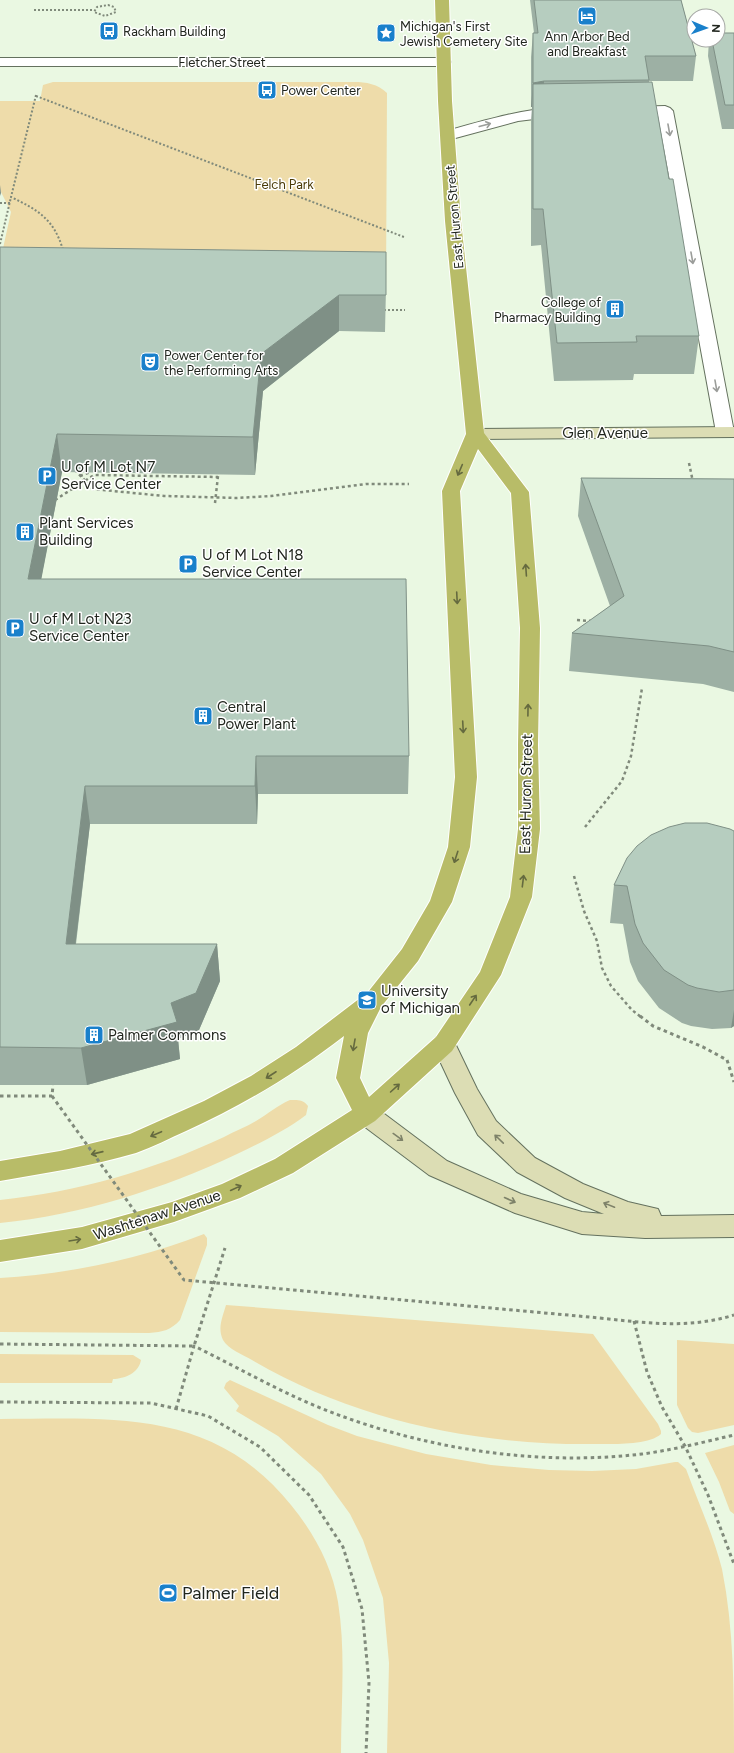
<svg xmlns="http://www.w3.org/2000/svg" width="734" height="1753" font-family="Figtree,sans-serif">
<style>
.green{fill:#eedcaa}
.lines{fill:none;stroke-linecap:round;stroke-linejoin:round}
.lane-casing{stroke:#64715e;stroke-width:2}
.street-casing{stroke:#64715e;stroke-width:2}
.secondary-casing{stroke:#64715e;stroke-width:2}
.primary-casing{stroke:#fff;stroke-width:2}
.path-far2{stroke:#808a7b;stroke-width:2;stroke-dasharray:2 2;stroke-linecap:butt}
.path-far1{stroke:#808a7b;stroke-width:2.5;stroke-dasharray:3 3;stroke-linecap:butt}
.path{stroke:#808a7b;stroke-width:3;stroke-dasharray:3.5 3.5;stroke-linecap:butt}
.lane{fill:#fff;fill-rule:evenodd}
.street{fill:#fff;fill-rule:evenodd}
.secondary{fill:#dcddb4;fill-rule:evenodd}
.primary{fill:#b8bc68;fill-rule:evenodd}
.path-bridge{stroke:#808a7b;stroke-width:3;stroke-dasharray:3.5 3.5;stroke-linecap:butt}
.wall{fill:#9db0a4}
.shaded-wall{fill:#7f9086}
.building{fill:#b6cdbf;stroke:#7f9086}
.oneway{stroke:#9b9d9a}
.oneway2{stroke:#656a3f}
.oneway3{stroke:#7e8269}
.labels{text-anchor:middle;stroke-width:3;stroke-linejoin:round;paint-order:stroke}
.far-poi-label{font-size:13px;fill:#21261e;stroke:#fff;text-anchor:start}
.far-street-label{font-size:13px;fill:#21261e;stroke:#fff}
.far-park-label{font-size:13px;fill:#4a3a07;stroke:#fff}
.street-label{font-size:15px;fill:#21261e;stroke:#fff}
.poi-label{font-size:15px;fill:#21261e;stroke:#fff;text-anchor:start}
.near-poi-label{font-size:18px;fill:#21261e;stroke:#fff;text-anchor:start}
</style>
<rect width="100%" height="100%" fill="#eaf8e2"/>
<!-- green -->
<g class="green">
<path d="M53 82H354C366 82 378 84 387 93L386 288 0 283V262L11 212 0 190V101H40L43 85Z"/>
<path d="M290 1100C297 1100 303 1099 308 1106L306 1115C285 1131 260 1143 237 1154 163 1189 81 1215 0 1223V1200C77 1192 154 1170 224 1137 235 1131 246 1127 256 1121 268 1114 278 1105 290 1100Z"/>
<path d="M204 1234 207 1238V1245L180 1320C171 1330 163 1332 149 1333L0 1332V1278C69 1274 140 1259 204 1234Z"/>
<path d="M226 1305 593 1334 658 1424 661 1431V1434C649 1445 615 1444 599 1444 480 1446 356 1421 252 1360 243 1355 228 1349 223 1340 217 1328 223 1316 226 1305Z"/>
<path d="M677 1340 734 1344V1425L698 1433 692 1432 688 1428 677 1405Z"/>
<path d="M0 1354 133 1355 141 1360C139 1373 124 1379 113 1379L112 1383H0Z"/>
<path d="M230 1380 328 1425 357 1436 426 1454 491 1465 549 1470 592 1471 636 1469 675 1462H678L686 1469C698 1502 713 1534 722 1569 734 1629 734 1691 734 1753H387L389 1663 383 1598 363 1540 350 1514 321 1474 278 1436 236 1411 239 1406 224 1388 226 1383Z"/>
<path d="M0 1419C112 1419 213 1408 291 1505 314 1533 332 1566 338 1602 346 1652 341 1703 341 1753H0Z"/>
<path d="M734 1445V1514L730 1511 719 1482 705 1453Z"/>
</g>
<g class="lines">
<defs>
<g id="lane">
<path d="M665 106 670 108 673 111 734 432 731 436 725 437 719 436 716 432 658 116 628 117 623 115 620 112 623 109 628 107Z"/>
<path d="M562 107 567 109 570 112 567 115 518 121 448 140 443 138 440 135 443 132C482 121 521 109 562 107Z"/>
</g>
<path id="street" d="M0 58H444L449 59 451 62 449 65 444 66H0Z"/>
<g id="secondary">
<path d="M734 427V437L475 439 469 438 466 434 469 430 475 429Z"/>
<path d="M444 1035 452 1037 477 1089 496 1121 535 1158 583 1184 628 1202 658 1209 661 1216 734 1215V1237L645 1238 582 1234 515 1213 429 1175 357 1121 354 1114 357 1107 366 1104 375 1107 447 1161 521 1194 582 1212 604 1214 565 1198 517 1172 478 1135 455 1093 432 1044 436 1037Z"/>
</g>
<path id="primary" d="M435 0H449L452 101 461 221 484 433 529 492 540 628 538 745 540 829 532 897 501 975 452 1051 375 1121 293 1173 240 1198 174 1222 82 1249 0 1262V1240L82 1227 172 1202 222 1184 275 1159 352 1110 336 1078 344 1036C295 1074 243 1105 186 1131 170 1138 153 1147 136 1153 92 1166 46 1173 0 1181V1161L60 1151 130 1134 204 1101 251 1076 296 1047 368 992 402 949 430 901 448 847 455 777 442 491 466 434 445 221 438 101ZM478 449 511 493 520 628 518 745V829L510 897 480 972 436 1037 369 1097 360 1078 368 1033 381 1007 418 961 452 902 470 847 477 777 460 491Z"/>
</defs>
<!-- lane casing -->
<use href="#lane" class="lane-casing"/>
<!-- street casing -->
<use href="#street" class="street-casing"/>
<!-- secondary casing -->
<use href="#secondary" class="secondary-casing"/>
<!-- primary casing -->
<use href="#primary" class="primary-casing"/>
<!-- path-far2 -->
<g class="path-far2">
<path d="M108 5 114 7 116 12 105 16 94 12 97 7Z"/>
<path d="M34 10H93"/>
<path d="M36 95 11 197C38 210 54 219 63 250"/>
<path d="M36 96 404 237"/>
<path d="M0 203H10"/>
<path d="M0 244 11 197"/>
<path d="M384 310H405"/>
</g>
<!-- path-far1 -->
<g class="path-far1">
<path d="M689 463 693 482"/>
<path d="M75 470 93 489 164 496 236 498 271 496 366 484H409"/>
<path d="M80 476 91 472"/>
<path d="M55 500 94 475 218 477"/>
<path d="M215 503 218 476"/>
<path d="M577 620 591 621"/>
<path d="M585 827 622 781 631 756 642 688"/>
<path d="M574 876 584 911 597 941 602 968 611 986 632 1010 641 1017"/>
</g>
<!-- path -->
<g class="path">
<path d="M640 1016 653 1026 703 1047 727 1060 734 1082"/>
<path d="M0 1096H52L53 1085"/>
<path d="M600 1318C646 1323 689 1329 734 1315"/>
<path d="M634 1321 647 1372 662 1407 685 1446 708 1495 734 1564"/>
<path d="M0 1344 194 1346 225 1248"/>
<path d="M0 1402 151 1403 208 1416 260 1447 309 1495 343 1547 362 1609 369 1683 366 1753"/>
<path d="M176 1409 194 1346C241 1369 287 1396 336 1414 432 1450 540 1466 642 1454 673 1450 704 1442 734 1435"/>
</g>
<!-- lane -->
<use href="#lane" class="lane"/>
<!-- street -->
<use href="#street" class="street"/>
<!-- secondary -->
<use href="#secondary" class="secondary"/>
<!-- primary -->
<use href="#primary" class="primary"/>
<!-- path-bridge -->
<path class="path-bridge" d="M52 1096 184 1280 600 1318"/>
</g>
<!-- wall -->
<g class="wall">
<path d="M530 0H681L696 56 693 81H649V82L669 179 699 336 694 374H634L633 380 554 381 541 245 531 246V120L532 107H531V57L533 33H534Z"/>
<path d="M734 33V129H722L708 56 709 40H718Z"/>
<path d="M0 247 386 288 385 332 339 331 263 391 255 475 62 472 41 579 409 756 408 794H258L257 824H90L76 944H217L220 981 199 1030 178 1039 180 1059 87 1085H0Z"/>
<path d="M581 478 734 479V692L703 684 569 671 572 633 610 606 578 516Z"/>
<path d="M734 831V1026L731 1028 712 1029 691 1026 682 1023 659 1008 638 981 630 962 623 924 610 923 614 885Z"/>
</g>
<!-- shaded-wall -->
<g class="shaded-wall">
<path d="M544 81 543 106 533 84 532 107H531L533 83Z"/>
<path d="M0 185 1 193 0 196Z"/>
<path d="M339 295V331L263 391 255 475 253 437 261 354Z"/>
<path d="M57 434 62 472 34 617 28 579Z"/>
<path d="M256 756 258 794 257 824 255 786Z"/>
<path d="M85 786 90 824 71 981 66 944Z"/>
<path d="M217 944 220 981 199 1030 178 1039 180 1059 87 1085 81 1048 171 1003Z"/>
<path d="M734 1010V1026L731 1028Z"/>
</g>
<!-- building -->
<g class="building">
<path d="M534 0H681L696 56H645L649 80 544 81 533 83V33H538Z"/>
<path d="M718 33H734V105H725L712 40H718Z"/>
<path d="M652 82 669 179H673L699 336H636L637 342 557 343 543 209H533V84Z"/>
<path d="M0 247 386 252V295H339L261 354 253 437 57 434 28 579H406L409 756H256L255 786H85L66 944H217L196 993 171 1003 177 1022 81 1048 0 1047Z"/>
<path d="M581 478 734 479V652L709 646 572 633 624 596Z"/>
<path d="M685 823H707L730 829 734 831V990L719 992 697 988 688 985 664 970 643 943 635 924 627 886 614 885 627 858 637 846 651 835 669 827Z"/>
</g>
<!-- one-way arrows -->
<defs><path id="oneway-shaft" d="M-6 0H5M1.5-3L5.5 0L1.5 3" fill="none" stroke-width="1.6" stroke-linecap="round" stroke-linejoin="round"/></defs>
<g class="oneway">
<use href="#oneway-shaft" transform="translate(485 125) rotate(-15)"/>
<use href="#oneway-shaft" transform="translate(669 130) rotate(80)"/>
<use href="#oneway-shaft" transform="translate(692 258) rotate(80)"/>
<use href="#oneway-shaft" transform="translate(716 386) rotate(80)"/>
</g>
<g class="oneway2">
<use href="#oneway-shaft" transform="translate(460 470) rotate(113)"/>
<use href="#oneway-shaft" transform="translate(526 570) rotate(-94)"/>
<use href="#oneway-shaft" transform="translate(457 598) rotate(87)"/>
<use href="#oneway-shaft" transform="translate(528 710) rotate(-89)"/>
<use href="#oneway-shaft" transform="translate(463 727) rotate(87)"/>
<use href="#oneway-shaft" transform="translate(456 857) rotate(108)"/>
<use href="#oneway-shaft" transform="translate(523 881) rotate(-83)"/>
<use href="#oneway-shaft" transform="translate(473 1000) rotate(-56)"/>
<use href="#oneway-shaft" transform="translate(354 1045) rotate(100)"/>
<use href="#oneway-shaft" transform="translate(271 1075) rotate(147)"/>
<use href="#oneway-shaft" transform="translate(395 1088) rotate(-42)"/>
<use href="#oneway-shaft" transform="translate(156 1134) rotate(157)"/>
<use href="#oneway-shaft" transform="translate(97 1153) rotate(167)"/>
<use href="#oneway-shaft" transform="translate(236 1188) rotate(-25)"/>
<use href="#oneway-shaft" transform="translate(75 1240) rotate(-9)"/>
</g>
<g class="oneway3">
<use href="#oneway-shaft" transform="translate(398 1137) rotate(36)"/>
<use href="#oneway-shaft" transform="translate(499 1139) rotate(-136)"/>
<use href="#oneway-shaft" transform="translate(510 1200) rotate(24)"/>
<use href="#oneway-shaft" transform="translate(609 1205) rotate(-158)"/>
</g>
<!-- icons -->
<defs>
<symbol id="hotel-square" viewBox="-11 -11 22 22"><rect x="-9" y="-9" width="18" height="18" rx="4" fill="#1980cb" stroke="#fff"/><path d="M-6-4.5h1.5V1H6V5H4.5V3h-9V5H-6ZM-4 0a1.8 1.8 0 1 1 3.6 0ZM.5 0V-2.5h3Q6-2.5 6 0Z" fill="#fff"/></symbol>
<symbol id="bus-square" viewBox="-11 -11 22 22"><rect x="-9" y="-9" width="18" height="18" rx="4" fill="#1980cb" stroke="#fff"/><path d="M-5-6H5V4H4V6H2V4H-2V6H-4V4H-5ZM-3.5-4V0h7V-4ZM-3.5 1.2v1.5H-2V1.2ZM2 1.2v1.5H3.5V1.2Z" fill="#fff"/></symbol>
<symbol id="sight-square" viewBox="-11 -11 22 22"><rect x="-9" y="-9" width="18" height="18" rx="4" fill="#1980cb" stroke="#fff"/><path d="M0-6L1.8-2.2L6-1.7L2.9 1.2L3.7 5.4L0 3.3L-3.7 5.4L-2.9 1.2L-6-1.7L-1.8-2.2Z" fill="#fff"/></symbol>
<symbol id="building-square" viewBox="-11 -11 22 22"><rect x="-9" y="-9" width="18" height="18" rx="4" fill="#1980cb" stroke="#fff"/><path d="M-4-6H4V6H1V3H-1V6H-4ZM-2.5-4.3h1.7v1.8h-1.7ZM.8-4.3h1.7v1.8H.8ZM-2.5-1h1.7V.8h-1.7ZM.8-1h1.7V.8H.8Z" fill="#fff"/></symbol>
<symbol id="theatre-square" viewBox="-11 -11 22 22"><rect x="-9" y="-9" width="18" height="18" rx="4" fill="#1980cb" stroke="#fff"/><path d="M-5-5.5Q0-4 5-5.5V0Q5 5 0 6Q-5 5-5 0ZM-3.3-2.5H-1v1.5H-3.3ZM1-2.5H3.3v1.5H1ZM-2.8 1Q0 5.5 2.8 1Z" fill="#fff"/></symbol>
<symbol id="parking-square" viewBox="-11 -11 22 22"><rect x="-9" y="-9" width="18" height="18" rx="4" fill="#1980cb" stroke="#fff"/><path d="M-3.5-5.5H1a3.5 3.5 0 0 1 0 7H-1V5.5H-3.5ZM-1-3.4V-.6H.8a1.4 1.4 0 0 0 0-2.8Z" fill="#fff"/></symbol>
<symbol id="university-square" viewBox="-11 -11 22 22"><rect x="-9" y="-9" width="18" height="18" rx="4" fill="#1980cb" stroke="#fff"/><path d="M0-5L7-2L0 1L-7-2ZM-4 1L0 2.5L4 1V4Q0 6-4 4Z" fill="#fff"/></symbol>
<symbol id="stadium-square" viewBox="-11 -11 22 22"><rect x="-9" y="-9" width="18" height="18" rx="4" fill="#1980cb" stroke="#fff"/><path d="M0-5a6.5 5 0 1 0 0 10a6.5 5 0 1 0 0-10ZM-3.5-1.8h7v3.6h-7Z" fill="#fff"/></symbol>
</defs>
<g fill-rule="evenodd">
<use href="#hotel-square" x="576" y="5" width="22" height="22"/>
<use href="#bus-square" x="98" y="20" width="22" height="22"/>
<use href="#sight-square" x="375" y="22" width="22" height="22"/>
<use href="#bus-square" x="256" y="79" width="22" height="22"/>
<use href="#building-square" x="604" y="298" width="22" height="22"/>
<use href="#theatre-square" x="139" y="351" width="22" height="22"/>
<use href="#parking-square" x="36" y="465" width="22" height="22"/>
<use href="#building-square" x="14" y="521" width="22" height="22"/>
<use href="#parking-square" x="177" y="553" width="22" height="22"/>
<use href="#parking-square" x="4" y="617" width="22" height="22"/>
<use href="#building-square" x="192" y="705" width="22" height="22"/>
<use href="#university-square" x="356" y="989" width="22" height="22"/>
<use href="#building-square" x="83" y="1024" width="22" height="22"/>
<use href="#stadium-square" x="157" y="1582" width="22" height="22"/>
</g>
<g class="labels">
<!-- far-poi labels -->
<g class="far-poi-label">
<text x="400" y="31">Michigan's First<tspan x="400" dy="15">Jewish Cemetery Site</tspan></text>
<text x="123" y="36">Rackham Building</text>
<text x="587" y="41" text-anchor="middle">Ann Arbor Bed<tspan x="587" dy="15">and Breakfast</tspan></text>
<text x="281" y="95">Power Center</text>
<text x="601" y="307" text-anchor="end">College of<tspan x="601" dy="15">Pharmacy Building</tspan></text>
<text x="164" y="360">Power Center for<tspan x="164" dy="15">the Performing Arts</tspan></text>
</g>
<!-- far-street labels -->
<g class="far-street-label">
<text x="222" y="67">Fletcher Street</text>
<text transform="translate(454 217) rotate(-95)" y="5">East Huron Street</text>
</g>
<!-- far-park labels -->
<g class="far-park-label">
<text x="284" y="189">Felch Park</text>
</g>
<!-- street labels -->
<g class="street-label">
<text x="605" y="438">Glen Avenue</text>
<text transform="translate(526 794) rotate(-89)" y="5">East Huron Street</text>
<text transform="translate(157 1215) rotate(-18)" y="5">Washtenaw Avenue</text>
</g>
<!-- poi labels -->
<g class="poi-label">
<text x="61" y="472">U of M Lot N7<tspan x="61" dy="17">Service Center</tspan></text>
<text x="39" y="528">Plant Services<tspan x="39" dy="17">Building</tspan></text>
<text x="202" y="560">U of M Lot N18<tspan x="202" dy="17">Service Center</tspan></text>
<text x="29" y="624">U of M Lot N23<tspan x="29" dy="17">Service Center</tspan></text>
<text x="217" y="712">Central<tspan x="217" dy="17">Power Plant</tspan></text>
<text x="381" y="996">University<tspan x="381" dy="17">of Michigan</tspan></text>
<text x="108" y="1040">Palmer Commons</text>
</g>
<!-- near-poi labels -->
<g class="near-poi-label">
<text x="182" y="1599">Palmer Field</text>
</g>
</g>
<!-- north arrow -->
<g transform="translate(706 28) rotate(92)"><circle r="19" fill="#ffffff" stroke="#a6a8a5"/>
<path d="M0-3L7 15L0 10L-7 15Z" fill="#1980cb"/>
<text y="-6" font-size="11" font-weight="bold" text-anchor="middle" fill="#21261e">N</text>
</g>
</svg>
